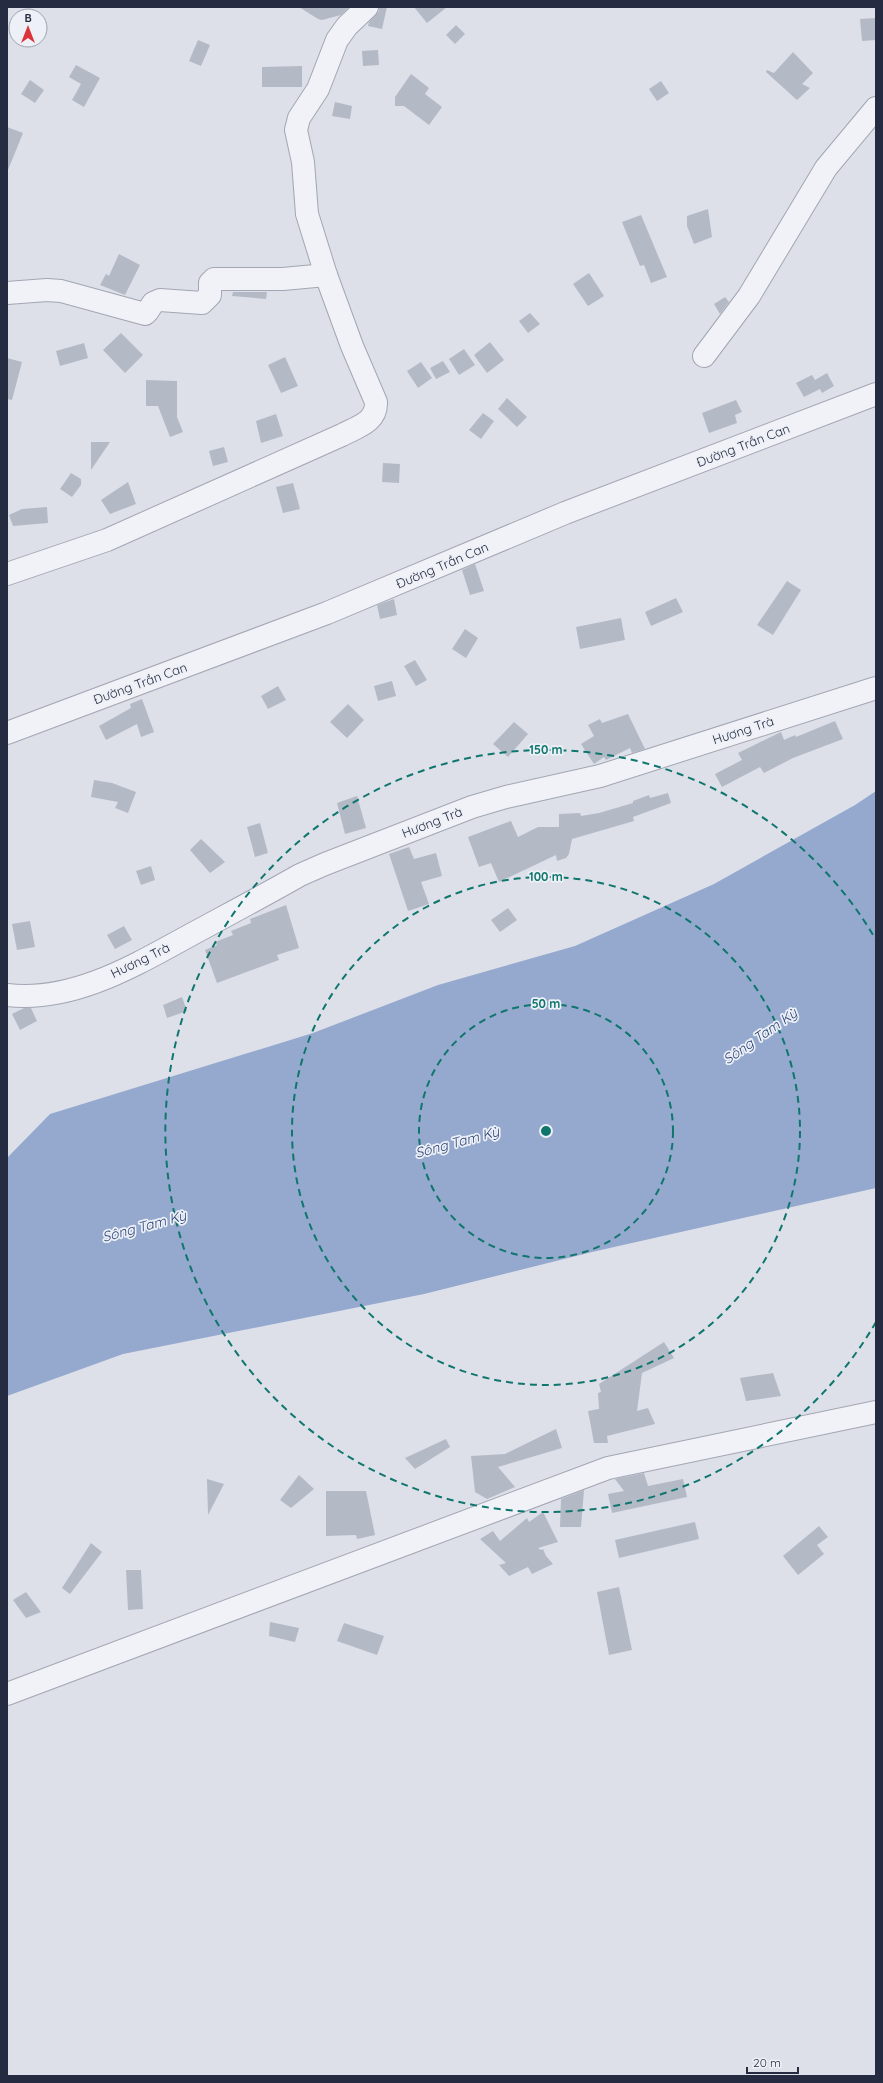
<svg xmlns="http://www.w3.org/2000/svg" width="883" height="2083" font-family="Quicksand,sans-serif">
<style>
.water{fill:#94a9cd}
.building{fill:#b4b9c6}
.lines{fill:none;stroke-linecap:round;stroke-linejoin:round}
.minor-casing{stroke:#a2a6b3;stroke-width:24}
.minor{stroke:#f0f2f7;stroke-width:22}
.ring{fill:none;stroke:#0f766e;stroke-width:2;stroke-dasharray:7 5}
.labels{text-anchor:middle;stroke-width:3.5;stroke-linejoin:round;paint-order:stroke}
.street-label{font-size:13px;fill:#252c41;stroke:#edf0f6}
.water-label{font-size:14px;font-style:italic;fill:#2b4579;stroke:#edf0f6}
.centre{fill:#0f766e;stroke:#edf0f6;stroke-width:2}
.ring-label{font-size:12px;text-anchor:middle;font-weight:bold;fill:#0f766e;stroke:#edf0f6;stroke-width:3.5;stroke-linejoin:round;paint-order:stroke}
</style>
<rect width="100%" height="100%" fill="#dde0e9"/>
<!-- water -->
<path class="water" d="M876 791V1188L592 1252 424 1294 123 1354 7 1396V1158L50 1114 313 1033 438 985 575 946 714 884 855 805Z"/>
<!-- building -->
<g class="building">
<path d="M299 7H349L341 15 322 20 318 19Z"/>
<path d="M379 7H387L382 29 368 26 369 22 379 11Z"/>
<path d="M414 7H447L427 23Z"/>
<path d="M876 18V40L862 41 860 19Z"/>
<path d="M456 25 465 34 455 44 446 35Z"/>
<path d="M198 40 210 45 201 66 189 61Z"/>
<path d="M378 50 379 65 363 66 362 51Z"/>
<path d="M793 52 813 73 802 84 810 88 797 100 766 72 767 70 774 73Z"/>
<path d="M76 65 100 78 84 107 72 100 81 84 69 77Z"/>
<path d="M302 66V87H262V67Z"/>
<path d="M411 74 429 88 425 94 442 107 429 125 404 106H395V97Z"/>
<path d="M30 80 44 90 35 103 21 94Z"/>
<path d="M661 81 669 93 657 101 649 89Z"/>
<path d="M335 102 352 106 350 119 332 116Z"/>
<path d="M7 127 23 133 8 170H7Z"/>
<path d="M708 209 712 237 694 244 687 226V216Z"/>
<path d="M641 215 667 277 651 283 644 265 640 266 622 222Z"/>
<path d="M119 254 140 265 125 295 100 285 106 274 109 276Z"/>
<path d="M589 273 604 296 588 306 573 284Z"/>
<path d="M233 292H267L266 299 232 296Z"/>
<path d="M725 297 729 302 720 314 714 304Z"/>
<path d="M530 313 540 324 528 333 519 321Z"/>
<path d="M121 333 143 355 125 373 103 350Z"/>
<path d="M490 342 504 360 487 373 474 355Z"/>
<path d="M84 343 88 358 60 366 56 351Z"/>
<path d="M464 349 475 365 459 375 449 359Z"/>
<path d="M285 357 298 386 281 393 268 365Z"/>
<path d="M7 358 22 362 12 400 7 399Z"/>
<path d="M443 361 450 372 436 379 430 368Z"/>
<path d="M421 362 432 378 418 388 407 371Z"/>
<path d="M827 373 834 386 822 393 820 389 804 397 796 383 812 375 815 380Z"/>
<path d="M146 380 177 381V417L183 432 170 437 158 406H146Z"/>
<path d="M507 398 527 417 517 427 498 409Z"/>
<path d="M736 400 742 412 735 415 737 423 709 433 702 413Z"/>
<path d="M483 413 494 421 481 439 469 430Z"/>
<path d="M276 414 283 436 261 443 256 421Z"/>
<path d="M91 442H110L91 470Z"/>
<path d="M224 447 228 462 213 466 209 451Z"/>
<path d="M383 463 400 464 399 483 382 482Z"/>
<path d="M71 473 81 479V485L72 497 60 489Z"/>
<path d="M128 482 136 504 110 514 101 500Z"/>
<path d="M293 483 300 509 283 513 276 487Z"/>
<path d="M47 507 48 523 13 526 9 515 22 509Z"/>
<path d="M475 564 484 591 470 595 462 570Z"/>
<path d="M787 581 801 590 773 635 757 625Z"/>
<path d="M676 598 683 612 651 626 645 612Z"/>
<path d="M394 599 397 615 380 619 377 605Z"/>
<path d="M621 618 625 640 580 649 576 627Z"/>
<path d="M465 629 478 638 466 658 452 649Z"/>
<path d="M415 660 427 680 416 686 404 666Z"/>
<path d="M392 681 396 696 378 701 374 686Z"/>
<path d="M278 686 286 700 268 709 261 696Z"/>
<path d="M142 699 154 732 141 737 137 724 106 740 99 726 131 708 130 704Z"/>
<path d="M348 704 364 720 347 738 330 722Z"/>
<path d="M628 714 645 749 632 753 630 748 606 760 604 757 594 764 581 744 594 736 588 725 600 719 602 723Z"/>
<path d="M835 721 843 739 793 758 764 773 760 767 722 787 715 774 742 760 738 753 781 732 784 740 795 735 796 737Z"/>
<path d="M514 722 528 734 508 757 493 744Z"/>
<path d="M94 780 112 783 136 792 128 813 115 808 118 802 91 797Z"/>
<path d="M668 793 671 803 633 817 634 821 572 839 569 854 566 858 557 861 556 855 499 882 491 863 479 867 468 837 511 821 518 837 538 827H559V814L580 813 581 816 599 813 633 803V801L649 795 650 798Z"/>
<path d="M357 796 366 828 345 834 337 803Z"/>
<path d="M260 823 268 853 255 857 247 827Z"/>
<path d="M201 839 225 862 210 873 190 850Z"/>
<path d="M409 847 414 859 436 853 442 876 421 882 429 904 408 911 389 854Z"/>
<path d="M151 866 155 880 141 885 136 871Z"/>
<path d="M286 905 299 948 277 955 279 960 217 983 205 950 217 945 215 942 233 935 231 931 251 923 250 919Z"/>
<path d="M508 908 517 920 500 932 491 920Z"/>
<path d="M30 921 35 947 17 950 12 924Z"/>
<path d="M124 926 132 940 115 949 107 935Z"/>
<path d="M182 997 187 1011 167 1018 163 1005Z"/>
<path d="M24 1008H31L37 1021 20 1030 12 1014Z"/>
<path d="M664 1342 674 1358 642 1373 637 1411 648 1408 655 1424 607 1436 608 1443H594L588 1411 599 1409 598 1393 601 1392 599 1384Z"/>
<path d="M773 1373 781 1396 746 1401 740 1378Z"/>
<path d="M556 1429 562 1448 498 1467 515 1487 487 1499 475 1492 471 1456 505 1454Z"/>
<path d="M446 1439 450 1447 415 1469 405 1458Z"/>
<path d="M644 1473 648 1486 683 1479 687 1497 612 1513 608 1494 624 1491 615 1479Z"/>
<path d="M299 1475 314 1489 291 1508 280 1500Z"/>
<path d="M207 1479 224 1484 208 1515Z"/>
<path d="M584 1490 581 1527H560L561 1499Z"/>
<path d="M326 1491H366L375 1535 357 1539 356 1535 326 1536Z"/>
<path d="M543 1512 558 1542 538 1548 541 1550 543 1549 546 1556 553 1564 532 1574 528 1567 509 1576 499 1565 506 1563 480 1539 493 1531 500 1541 527 1518 529 1522Z"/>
<path d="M695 1522 699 1539 619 1558 615 1540Z"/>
<path d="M819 1526 828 1537 817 1545 824 1554 798 1575 783 1556Z"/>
<path d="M91 1543 102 1552 70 1594 62 1588Z"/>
<path d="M126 1570H141L143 1609 128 1610Z"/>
<path d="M619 1587 632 1650 609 1655 597 1592Z"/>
<path d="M26 1592 41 1612 26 1618 13 1600Z"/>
<path d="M270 1622 299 1628 295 1642 269 1636Z"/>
<path d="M344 1623 384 1636 377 1655 337 1641Z"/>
</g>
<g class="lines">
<defs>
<g id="minor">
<path d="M7 293 47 290 61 291 145 314 148 311 153 303 160 300 202 303 210 295V283L214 279H283L326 275"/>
<path d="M704 356 749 296 826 168 876 108"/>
<path d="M7 574 107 540 342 435C357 427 377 422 376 402L352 346 326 275 307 214 303 162 296 130 299 118 318 89 337 40 347 26 367 7"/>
<path d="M7 733 327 613 565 513 876 394"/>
<path d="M7 995C74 1003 137 964 194 933 229 914 265 895 300 875L325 864 472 807 506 797 600 776 876 688"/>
<path d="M7 1694 608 1468 876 1412"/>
</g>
</defs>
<!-- minor casing -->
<use href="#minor" class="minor-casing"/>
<!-- minor -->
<use href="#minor" class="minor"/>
</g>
<!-- distance rings -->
<g class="ring">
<circle cx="546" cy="1131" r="127"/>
<circle cx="546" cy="1131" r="254"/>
<path d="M876 1322A381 381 0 1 1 876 940"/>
</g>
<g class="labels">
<!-- street labels -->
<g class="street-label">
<text transform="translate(743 445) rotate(-21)" y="5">Đường Trần Can</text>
<text transform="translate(442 565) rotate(-23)" y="5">Đường Trần Can</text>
<text transform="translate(140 683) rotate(-20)" y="5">Đường Trần Can</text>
<text transform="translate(743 730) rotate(-18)" y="5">Hương Trà</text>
<text transform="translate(432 822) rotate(-21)" y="5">Hương Trà</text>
<text transform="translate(140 960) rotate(-26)" y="5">Hương Trà</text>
</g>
<!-- water labels -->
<g class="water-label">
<text transform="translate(760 1036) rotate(-35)" y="5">Sông Tam Kỳ</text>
<text transform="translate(457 1142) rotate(-15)" y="5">Sông Tam Kỳ</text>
<text transform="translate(144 1226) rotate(-15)" y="5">Sông Tam Kỳ</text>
</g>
</g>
<circle cx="546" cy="1131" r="6" class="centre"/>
<g class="ring-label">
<text x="546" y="754">150 m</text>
<text x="546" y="881">100 m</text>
<text x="546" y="1008">50 m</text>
</g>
<!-- border -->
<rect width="883" height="2083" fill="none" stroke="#252c41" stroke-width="16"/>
<!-- north arrow -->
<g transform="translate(28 28)"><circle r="19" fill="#edf0f6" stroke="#9da2ae"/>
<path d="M0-3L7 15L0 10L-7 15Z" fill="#dd333a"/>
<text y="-6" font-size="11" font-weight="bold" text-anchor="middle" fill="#252c41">B</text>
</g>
<!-- scale -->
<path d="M747 2067v6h51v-6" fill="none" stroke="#252c41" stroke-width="2"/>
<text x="753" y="2067" font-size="12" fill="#252c41" stroke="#edf0f6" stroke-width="3" paint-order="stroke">20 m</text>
</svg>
